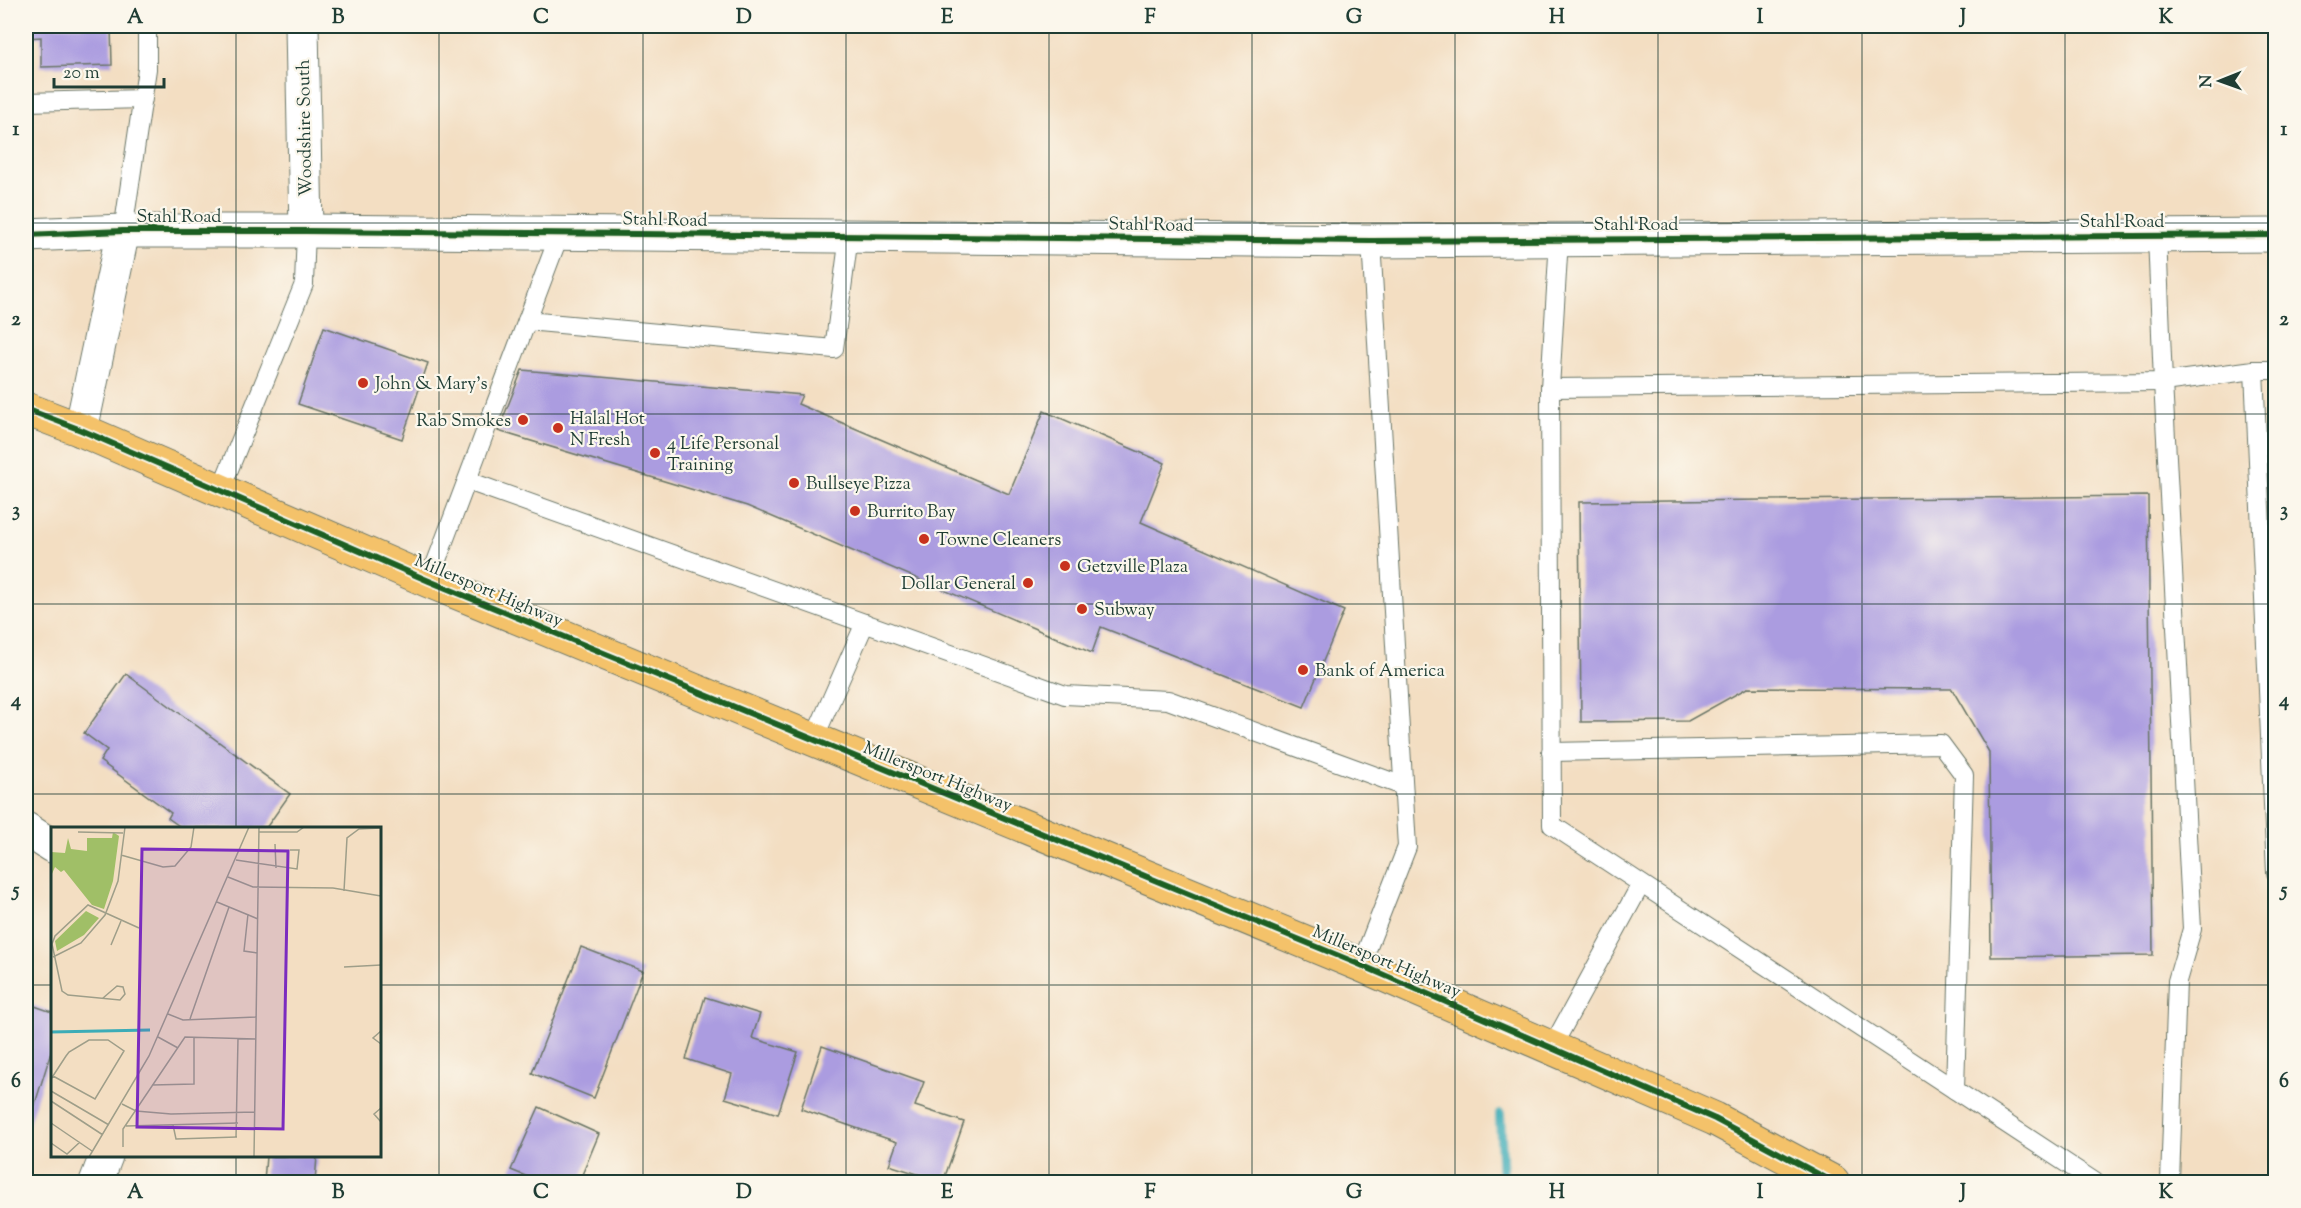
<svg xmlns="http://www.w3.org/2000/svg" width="2301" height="1208" font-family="'Sorts Mill Goudy',serif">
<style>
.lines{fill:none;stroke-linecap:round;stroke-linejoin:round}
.stream{stroke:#3cacb7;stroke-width:10}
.building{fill:#ab9ce0}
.service-casing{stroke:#697566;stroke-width:20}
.minor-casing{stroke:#697566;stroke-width:35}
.tertiary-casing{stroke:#697566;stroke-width:35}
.primary-casing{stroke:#697566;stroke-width:35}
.service{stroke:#fff;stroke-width:18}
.minor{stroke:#fff;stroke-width:33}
.tertiary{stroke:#fff;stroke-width:33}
.primary{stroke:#f4c26a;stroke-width:33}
.cycleway-casing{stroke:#fbf7ec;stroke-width:10}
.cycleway{stroke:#1b5e20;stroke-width:6}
.grid{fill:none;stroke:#1f3d34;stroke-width:1.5;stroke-opacity:0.55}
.poi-dot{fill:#c8321e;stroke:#fbf7ec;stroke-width:2}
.labels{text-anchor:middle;stroke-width:4.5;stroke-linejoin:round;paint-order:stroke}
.street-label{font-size:18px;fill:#1f3d34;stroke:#fbf7ec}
.poi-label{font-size:18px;fill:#1f3d34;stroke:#fbf7ec;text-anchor:start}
.inset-river{fill:none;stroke:#3cacb7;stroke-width:3}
.inset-road{fill:none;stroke:#9e9e89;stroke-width:1.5}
.view{fill:#7b2cbf;fill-opacity:0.15;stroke:#7b2cbf;stroke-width:3}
.inset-edge{fill:none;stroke:#1f3d34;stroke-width:3}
.neatline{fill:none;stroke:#1f3d34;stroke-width:2}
.grid-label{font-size:20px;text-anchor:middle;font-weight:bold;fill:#1f3d34}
</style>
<rect width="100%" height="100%" fill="#fbf7ec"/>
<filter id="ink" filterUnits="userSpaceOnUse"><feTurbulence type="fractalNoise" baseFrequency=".0167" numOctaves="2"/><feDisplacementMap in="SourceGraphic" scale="12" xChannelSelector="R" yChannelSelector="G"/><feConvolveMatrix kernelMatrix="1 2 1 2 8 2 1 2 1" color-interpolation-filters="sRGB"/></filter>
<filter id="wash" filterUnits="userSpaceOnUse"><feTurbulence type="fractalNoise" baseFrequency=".008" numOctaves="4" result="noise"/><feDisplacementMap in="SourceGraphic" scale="24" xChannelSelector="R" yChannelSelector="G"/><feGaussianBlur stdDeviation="1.35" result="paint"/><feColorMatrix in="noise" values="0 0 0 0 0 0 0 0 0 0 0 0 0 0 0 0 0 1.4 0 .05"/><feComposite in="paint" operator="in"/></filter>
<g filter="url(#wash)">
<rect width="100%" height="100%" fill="#f3dec2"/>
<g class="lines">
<!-- stream -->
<path class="stream" d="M1500 1114 1503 1182"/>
</g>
<g id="blocks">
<!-- building -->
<g class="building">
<path d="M26 26H111L112 65 41 67V37L26 38Z"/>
<path d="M324 327 428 363 402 439 298 404Z"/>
<path d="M522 370 802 395 798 404 1009 494 1044 411 1165 463 1141 522 1344 611 1304 707 1101 627 1092 653 747 506 498 431Z"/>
<path d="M2148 496 2153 955 1991 957 1989 752 1952 689 1747 688 1688 721 1581 722 1579 502Z"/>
<path d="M126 674 290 794 266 828H182L168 818 171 813 100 761 107 750 84 733Z"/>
<path d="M581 947 643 971 594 1098 532 1073Z"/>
<path d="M705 997 760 1014 752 1038 798 1052 778 1114 725 1098 732 1074 686 1059Z"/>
<path d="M26 1003 52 1012V1049L26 1133Z"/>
<path d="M822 1046 924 1082 915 1106 964 1122 943 1182 889 1165 897 1142 801 1109Z"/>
<path d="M539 1107 599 1134 579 1182H540L511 1170Z"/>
<path d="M266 1156H317L315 1182H264Z"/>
</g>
</g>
</g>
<g filter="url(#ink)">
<use href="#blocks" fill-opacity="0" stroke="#697566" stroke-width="1.5"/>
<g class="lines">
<defs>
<g id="service">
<path d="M26 102 143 99"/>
<path d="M123 231 147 69V26"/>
<path d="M2157 236 2163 382 2192 929 2177 981 2170 1182"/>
<path d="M1559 239 1550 388 1552 825 2095 1182"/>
<path d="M527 321 834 349 849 236"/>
<path d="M2254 370 2276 873"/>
<path d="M1550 388 2163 382 2254 370H2276"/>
<path d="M468 481 1065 695 1168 700 1403 786"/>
<path d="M221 489 304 284 306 231"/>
<path d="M429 581 560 233"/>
<path d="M813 741 865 623"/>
<path d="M1551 752 1941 744 1964 775 1955 1090"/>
<path d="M1361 965 1407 847 1371 241"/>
<path d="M1551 1049 1641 884"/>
</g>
<g id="minor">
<path d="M302 26 306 231"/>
<path d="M26 829 52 846"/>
<path d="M96 1182 106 1156"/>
</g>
<g id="tertiary">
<path d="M26 235 123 231H306L1371 241 2276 235"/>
<path d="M81 430 123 231"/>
</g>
<path id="primary" d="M26 409 81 430 429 581 1361 965 1715 1119 1833 1182"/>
</defs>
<!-- service casing -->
<use href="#service" class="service-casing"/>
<!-- minor casing -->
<use href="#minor" class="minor-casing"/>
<!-- tertiary casing -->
<use href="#tertiary" class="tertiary-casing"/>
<!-- primary casing -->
<use href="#primary" class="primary-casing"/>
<!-- service -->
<use href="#service" class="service"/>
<!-- minor -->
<use href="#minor" class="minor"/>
<!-- tertiary -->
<use href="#tertiary" class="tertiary"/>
<!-- primary -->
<use href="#primary" class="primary"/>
<defs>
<g id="cycleway">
<path d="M26 235 123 231H306L1371 241 2276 235"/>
<path d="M26 409 81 430 429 581 1361 965 1715 1119 1833 1182"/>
</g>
</defs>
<!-- cycleway casing -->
<use href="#cycleway" class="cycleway-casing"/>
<!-- cycleway -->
<use href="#cycleway" class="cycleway"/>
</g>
</g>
<!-- grid -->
<path class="grid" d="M236 26V828M439 26V1182M643 26V1182M846 26V1182M1049 26V1182M1252 26V1182M1455 26V1182M1658 26V1182M1862 26V1182M2065 26V1182M26 223H2276M26 414H2276M26 604H2276M26 794H2276M26 985H52M380 985H2276M236 1156V1182"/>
<!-- markers -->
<g class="poi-dot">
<circle cx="363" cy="383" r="6"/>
<circle cx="523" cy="420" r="6"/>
<circle cx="558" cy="428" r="6"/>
<circle cx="655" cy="453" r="6"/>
<circle cx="794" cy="483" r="6"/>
<circle cx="855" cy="511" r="6"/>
<circle cx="924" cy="539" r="6"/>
<circle cx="1065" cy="566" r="6"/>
<circle cx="1028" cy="583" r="6"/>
<circle cx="1082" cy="609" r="6"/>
<circle cx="1303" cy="670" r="6"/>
</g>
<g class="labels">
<!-- street labels -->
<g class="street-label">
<text transform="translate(304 128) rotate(-91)" y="6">Woodshire South</text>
<text x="179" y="222">Stahl Road</text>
<text transform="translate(665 219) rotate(1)" y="6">Stahl Road</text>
<text x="2122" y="227">Stahl Road</text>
<text transform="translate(1151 224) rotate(1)" y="6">Stahl Road</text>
<text x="1636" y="230">Stahl Road</text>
<text transform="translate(489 590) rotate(23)" y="6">Millersport Highway</text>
<text transform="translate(938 776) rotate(22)" y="6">Millersport Highway</text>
<text transform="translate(1387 961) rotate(23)" y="6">Millersport Highway</text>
</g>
<!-- poi labels -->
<g class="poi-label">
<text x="375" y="389">John &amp; Mary's</text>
<text x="570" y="424">Halal Hot<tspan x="570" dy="21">N Fresh</tspan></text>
<text x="511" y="426" text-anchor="end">Rab Smokes</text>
<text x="667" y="449">4 Life Personal<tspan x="667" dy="21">Training</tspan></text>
<text x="806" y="489">Bullseye Pizza</text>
<text x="867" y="517">Burrito Bay</text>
<text x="936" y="545">Towne Cleaners</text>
<text x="1077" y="572">Getzville Plaza</text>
<text x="1016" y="589" text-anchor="end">Dollar General</text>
<text x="1094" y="615">Subway</text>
<text x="1315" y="676">Bank of America</text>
</g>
</g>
<!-- overview -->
<g transform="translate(51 827)">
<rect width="330" height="330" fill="#f3dec2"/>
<path d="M62 5 68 9 62 54 53 82 41 78 13 43 10 45 4 40 0 49V25L14 26 17 11 20 22 36 24V11H61ZM35 84 48 91 33 108 6 124 4 114Z" fill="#a0bf67"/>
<path class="inset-river" d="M0 205 99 203"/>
<path class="inset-road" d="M27 5 72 6M208 5H246L253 0M224 17 225 41M70 28 112 40 124 39 140 20 143 0M185 33 246 42 248 23H239M177 50 202 60 282 61 330 69M293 64 296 11 308 2 330 1M166 75 207 92M197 87 193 124 206 126M60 118 70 94M2 130 30 116 54 88 67 54 74 0M293 140 330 138M52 171 66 159 72 160 74 167 69 173 17 168 11 164 1 117 4 109 37 78 88 101M117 187 132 193 205 190M139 192 178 80M330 204 322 211 330 217M107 210 127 221M0 252 15 229 18 225 38 213H57L73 224 44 272 2 249M101 258 143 257V210M0 264 58 298M0 274 52 308M71 277 85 284 120 287 204 285M330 281 323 287 330 295M0 296 41 324M122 298 125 312 186 310M75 299 187 296M185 311 187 211M0 316 16 327 29 315M72 320V302L134 210 205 212M38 330 98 229 198 0M203 330 208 0"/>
<path class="view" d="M91 22 237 24 232 302 86 300Z"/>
<rect width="330" height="330" class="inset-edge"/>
</g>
<!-- margin -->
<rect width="2301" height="1208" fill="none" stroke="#fbf7ec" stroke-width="66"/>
<!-- north arrow -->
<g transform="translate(2220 81) rotate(269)" stroke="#fbf7ec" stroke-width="4.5" paint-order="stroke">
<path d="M0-4.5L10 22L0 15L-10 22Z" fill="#1f3d34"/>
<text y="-9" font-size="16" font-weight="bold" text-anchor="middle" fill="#1f3d34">N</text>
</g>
<!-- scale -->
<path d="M54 78v9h110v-9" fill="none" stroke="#1f3d34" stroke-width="3"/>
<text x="63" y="78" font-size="18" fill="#1f3d34" stroke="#fbf7ec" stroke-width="4.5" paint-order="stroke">20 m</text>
<rect x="33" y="33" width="2235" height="1142" class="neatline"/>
<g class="grid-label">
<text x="135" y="23">A</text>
<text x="338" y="23">B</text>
<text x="541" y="23">C</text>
<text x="744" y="23">D</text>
<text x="947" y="23">E</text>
<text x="1150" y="23">F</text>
<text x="1354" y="23">G</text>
<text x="1557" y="23">H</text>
<text x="1760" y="23">I</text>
<text x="1963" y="23">J</text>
<text x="2166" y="23">K</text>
<text x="16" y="135">1</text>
<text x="2284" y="135">1</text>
<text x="16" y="325">2</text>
<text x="2284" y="325">2</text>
<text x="16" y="516">3</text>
<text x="2284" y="516">3</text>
<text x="16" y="706">4</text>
<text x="2284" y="706">4</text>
<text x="16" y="896">5</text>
<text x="2284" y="896">5</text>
<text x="16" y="1087">6</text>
<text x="2284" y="1087">6</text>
<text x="135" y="1198">A</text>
<text x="338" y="1198">B</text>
<text x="541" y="1198">C</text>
<text x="744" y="1198">D</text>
<text x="947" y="1198">E</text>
<text x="1150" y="1198">F</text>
<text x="1354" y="1198">G</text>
<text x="1557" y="1198">H</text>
<text x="1760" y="1198">I</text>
<text x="1963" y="1198">J</text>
<text x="2166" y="1198">K</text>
</g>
</svg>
